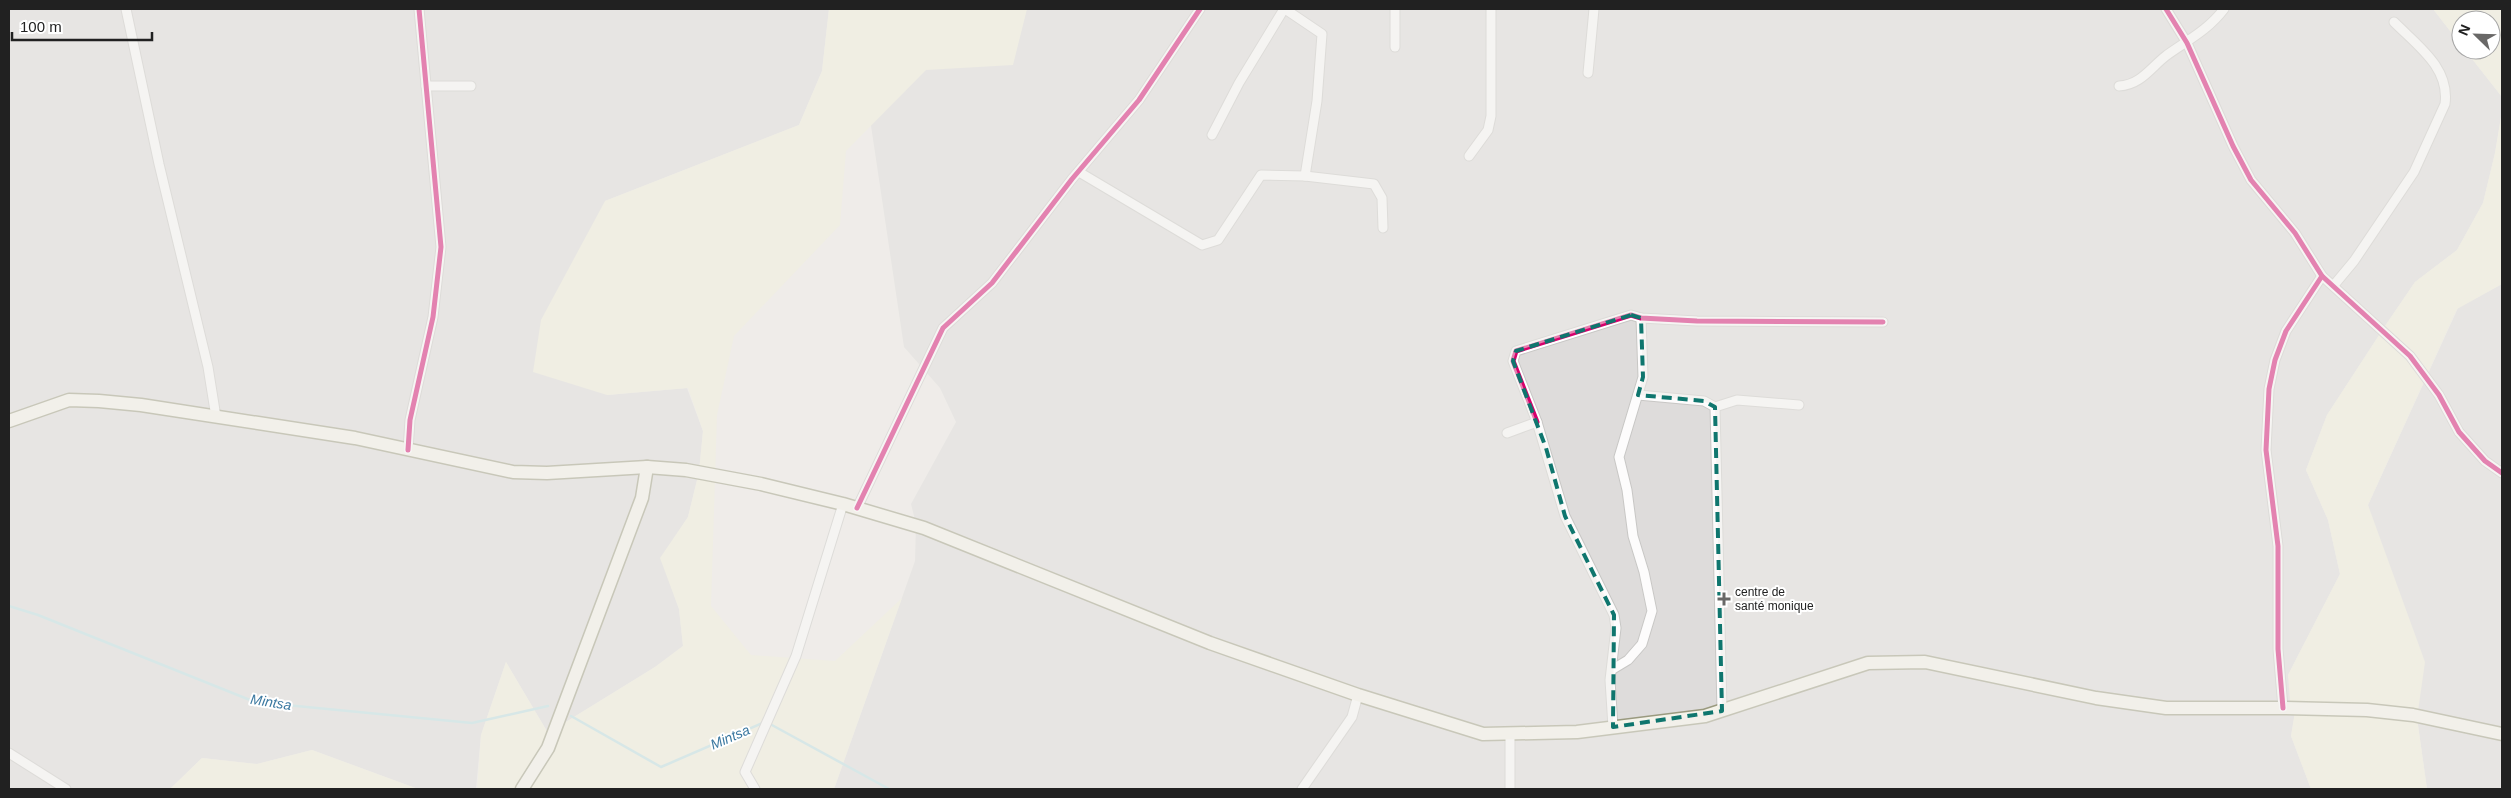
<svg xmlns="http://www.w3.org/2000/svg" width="2511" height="798" font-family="Helvetica,sans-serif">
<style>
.residential{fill:#dedcdb}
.farmland{fill:#f1efdb}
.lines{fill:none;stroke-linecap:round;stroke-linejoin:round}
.stream{stroke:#bae0e5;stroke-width:2.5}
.street-casing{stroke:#c8c7c5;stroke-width:11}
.secondary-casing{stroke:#9a9a7f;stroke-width:15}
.street{stroke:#fdfcfc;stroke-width:9}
.secondary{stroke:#f5f4eb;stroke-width:12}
.cycleway-casing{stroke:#fff;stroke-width:8}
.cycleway{stroke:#d6006c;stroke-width:5}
.marked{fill:none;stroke:#0f766e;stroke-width:4;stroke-dasharray:10 6;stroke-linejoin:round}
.poi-dot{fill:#696867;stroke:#fff;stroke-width:2}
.labels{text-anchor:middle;stroke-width:4;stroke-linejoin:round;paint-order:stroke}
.poi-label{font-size:12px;fill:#212121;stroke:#fff;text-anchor:start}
.water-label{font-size:14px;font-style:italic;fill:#3c79a1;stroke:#fff}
</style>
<rect width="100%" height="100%" fill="#efece9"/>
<!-- residential -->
<g class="residential">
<path d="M9 9H829L822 71 799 125 605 201 607 395 687 388 703 431 699 472 688 517 661 558 679 609 683 646 655 667 548 733 506 662 481 735 476 789H418L312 750 257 764 202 758 170 789H9Z"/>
<path d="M895 9H2433L2461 45V50H2465L2502 97V111L2495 153 2483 203 2457 250 2415 282 2385 326 2327 415 2306 470 2328 520 2340 574 2288 675 2295 712 2291 736 2311 789H834L915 561 916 524 911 504 956 422 940 388 904 347 870 119Z"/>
<path d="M2502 284V789H2427L2417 718 2368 505 2458 308Z"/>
</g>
<!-- farmland -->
<g class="farmland">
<path d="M829 9H1027L1013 65 926 70 846 151 840 225 734 336 717 415 711 606 751 655 835 661 902 598 834 789H477L481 735 506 662 548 733 655 667 683 646 679 609 660 558 688 517 699 472 703 431 688 388 607 395 533 372 541 320 605 201 799 125 822 71Z"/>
<path d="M2433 9H2502V97L2465 50H2491V20H2461V45Z"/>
<path d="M2502 111V284L2457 309 2368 505 2425 662 2417 718 2427 789H2311L2291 736 2295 712 2290 701 2288 675 2340 574 2328 520 2306 470 2327 415 2385 326 2415 282 2457 250 2483 203 2495 153Z"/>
<path d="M312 750 418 789H170L202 758 257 764Z"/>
</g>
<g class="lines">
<!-- stream -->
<g class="stream">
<path d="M9 606 38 615 255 702 472 723 548 706"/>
<path d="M571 716 661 767 765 722"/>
<path d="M770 724 889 789"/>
</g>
<defs>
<g id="street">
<path d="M126 9 159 164 208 367 216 417"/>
<path d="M1285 9 1322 34 1317 101 1305 176"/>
<path d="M2166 9 2187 43 2233 146 2251 180 2295 233 2322 276 2410 356 2439 395 2459 432 2485 461 2502 473"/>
<path d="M1395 47V9"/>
<path d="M1588 73 1594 9"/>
<path d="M426 86H471"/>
<path d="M2119 86C2141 85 2151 67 2167 55 2188 40 2208 30 2224 9"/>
<path d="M1212 135 1239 83 1284 9"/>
<path d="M1469 156 1488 130 1491 116V9"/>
<path d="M1079 172 1202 245 1218 240 1261 175 1305 176 1374 184 1382 198 1383 228"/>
<path d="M2334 285 2354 261 2414 172 2445 104C2450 68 2418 46 2394 22"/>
<path d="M1638 395 1704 401 1715 407 1722 711"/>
<path d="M1715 407 1737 400 1799 405"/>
<path d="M1537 422 1513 361 1516 351 1631 315 1641 318 1697 321 1883 322"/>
<path d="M1507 433 1537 422 1565 516 1614 615 1616 628 1610 680 1613 727"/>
<path d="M408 450 410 420 433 317 441 247 419 9"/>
<path d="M857 508 943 328 992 283 1072 179 1139 100 1200 9"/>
<path d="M1613 669 1628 660 1642 644 1652 611 1644 572 1633 536 1627 490 1619 457 1643 377 1641 318"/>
<path d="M2283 708 2278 649V546L2266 450 2269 389 2275 360 2286 331 2322 276"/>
<path d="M9 753 66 789"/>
<path d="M755 789 745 772 796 656 843 504"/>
<path d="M1302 789 1352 717 1358 695"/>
<path d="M1510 789V733"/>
</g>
<g id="secondary">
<path d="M9 421 69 400 99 401 141 405 355 438 513 472 547 473 647 467 686 470 761 484 843 504 924 528 1210 643 1358 695 1483 734 1577 732 1705 716 1868 663 1925 662 2096 698 2166 708H2283L2367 710 2413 715 2502 734"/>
<path d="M522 789 548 748 642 498 647 467"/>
</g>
</defs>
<!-- street casing -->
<use href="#street" class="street-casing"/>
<!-- secondary casing -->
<use href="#secondary" class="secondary-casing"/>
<!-- street -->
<use href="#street" class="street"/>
<!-- secondary -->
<use href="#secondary" class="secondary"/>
<defs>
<g id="cycleway">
<path d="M2166 9 2187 43 2233 146 2251 180 2295 233 2322 276 2410 356 2439 395 2459 432 2485 461 2502 473"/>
<path d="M1537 422 1513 361 1516 351 1631 315 1641 318 1697 321 1883 322"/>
<path d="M408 450 410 420 433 317 441 247 419 9"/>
<path d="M857 508 943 328 992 283 1072 179 1139 100 1200 9"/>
<path d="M2283 708 2278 649V546L2266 450 2269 389 2275 360 2286 331 2322 276"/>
</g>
</defs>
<!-- cycleway casing -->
<use href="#cycleway" class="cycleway-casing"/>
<!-- cycleway -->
<use href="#cycleway" class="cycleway"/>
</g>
<!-- marked area -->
<path d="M0 0H2511V798H0ZM1631 315 1641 318 1643 377 1638 395 1704 401 1715 407 1722 711 1613 727 1614 615 1565 516 1546 448 1513 361 1516 351Z" fill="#efece9" fill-opacity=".55" fill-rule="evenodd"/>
<path class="marked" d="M1631 315 1641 318 1643 377 1638 395 1704 401 1715 407 1722 711 1613 727 1614 615 1565 516 1546 448 1513 361 1516 351Z"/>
<!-- markers -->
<path class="poi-dot" d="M1721.5 591.5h5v5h5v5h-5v5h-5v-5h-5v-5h5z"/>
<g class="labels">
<!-- poi labels -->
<g class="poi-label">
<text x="1735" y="596">centre de<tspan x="1735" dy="14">santé monique</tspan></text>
</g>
<!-- water labels -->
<g class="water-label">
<text transform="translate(271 702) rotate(9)" y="5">Mintsa</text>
<text transform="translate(730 737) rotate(-23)" y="5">Mintsa</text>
</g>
</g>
<!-- border -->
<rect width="2511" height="798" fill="none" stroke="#212121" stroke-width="20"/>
<!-- north arrow -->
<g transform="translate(2476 35) rotate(293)"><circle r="24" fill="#ffffff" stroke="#a6a6a6"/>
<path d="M0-4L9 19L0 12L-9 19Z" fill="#696867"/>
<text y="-8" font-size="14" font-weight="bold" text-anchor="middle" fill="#212121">N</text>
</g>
<!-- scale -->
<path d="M12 32v8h140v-8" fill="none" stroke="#212121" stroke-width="2.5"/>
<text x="20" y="32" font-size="15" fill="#212121" stroke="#ffffff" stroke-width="4" paint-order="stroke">100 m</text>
</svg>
